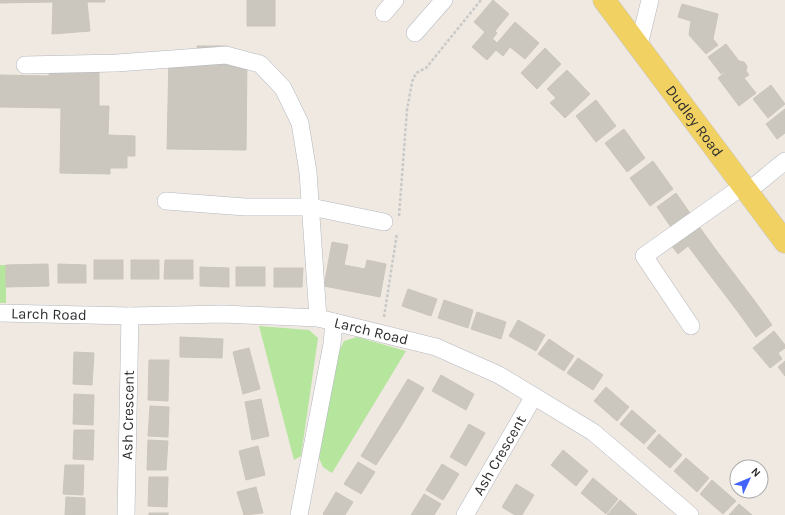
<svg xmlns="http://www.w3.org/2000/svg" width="785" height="515" font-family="Karla,sans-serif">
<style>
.green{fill:#b6e59e}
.building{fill:#cbc7bf;stroke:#cbc5ba}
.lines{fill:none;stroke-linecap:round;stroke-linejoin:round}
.minor-casing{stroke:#b4b7c1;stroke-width:18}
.major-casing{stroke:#c9c9c9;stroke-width:23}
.path{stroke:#c9c9c9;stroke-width:2.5;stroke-dasharray:3 2;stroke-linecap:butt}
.minor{stroke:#fff;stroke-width:17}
.major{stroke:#f2d163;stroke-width:22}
.labels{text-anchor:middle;stroke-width:3;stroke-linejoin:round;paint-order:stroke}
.street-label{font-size:15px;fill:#2e2e2e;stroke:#fff}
</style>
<rect width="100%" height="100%" fill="#efe9e1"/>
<!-- green -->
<g class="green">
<rect x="0" y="265" width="6" height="38"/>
<path d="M259 326 309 330 318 338 301 456 294 460Z"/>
<path d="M357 337 406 351 332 473 323 467 319 458 338 353 344 341Z"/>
</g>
<!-- building -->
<g class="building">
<path d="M0 0H105V2H87L90 31 52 34 53 2 0 3Z"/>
<rect x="247" y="0" width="28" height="26"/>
<path d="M493 0 509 14 495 31 497 33 480 54 472 47 485 32 474 22Z"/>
<path d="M682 4 718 14 713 39 718 45 706 54 689 35 691 21 678 17Z"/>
<path d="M515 22 539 43 525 59 510 47 503 56 496 50 487 60 480 54 493 39 497 43Z"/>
<path d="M726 44 739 61 721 74 708 57Z"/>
<path d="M197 46H227V57L247 58 246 150 167 149 169 57H197Z"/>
<path d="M545 48 561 64 537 89 521 73Z"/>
<path d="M739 61 744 62 747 66 746 71 749 75 744 78 756 93 739 106 718 78Z"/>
<path d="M50 67 99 70V106H109L108 135 135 136V156H127V168H110V174L60 173 61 108 0 107V75L49 76Z"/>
<path d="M567 70 590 94 565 118 550 103 556 98 547 89Z"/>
<path d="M771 85 785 104 768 118 753 99Z"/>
<path d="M596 100 616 126 596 142 576 116Z"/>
<path d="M785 109V133L777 139 766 124Z"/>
<path d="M624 129 645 158 627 172 605 143Z"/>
<path d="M653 161 673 189 650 206 630 178Z"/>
<path d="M676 193 692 216 673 230 657 207Z"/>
<path d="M698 225 716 250 700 262 688 246 678 254 671 245Z"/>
<path d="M332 242 348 245 344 265 365 269 367 260 386 264 380 297 324 286Z"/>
<path d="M716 250 735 275 719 287 700 262Z"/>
<rect x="94" y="260" width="29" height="19"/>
<rect x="131" y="260" width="28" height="19"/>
<path d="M165 260H193V279H164Z"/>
<path d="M48 264 49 286 6 287V265Z"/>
<path d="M58 264 86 265V283H58Z"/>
<path d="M200 267 229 268V287L200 286Z"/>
<rect x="236" y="267" width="29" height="19"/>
<path d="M274 268H303L302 287H274Z"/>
<path d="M735 275 754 300 738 312 719 287Z"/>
<path d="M408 289 437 299 431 316 402 306Z"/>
<path d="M444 300 473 310 468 328 438 318Z"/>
<path d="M754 300 772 325 756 337 738 312Z"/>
<path d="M477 312 506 322 501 339 471 329Z"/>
<path d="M518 320 545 335 536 351 509 336Z"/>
<path d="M774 331 785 345V348L778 353 782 359 770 368 753 348Z"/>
<path d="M180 337 223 339 222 358 180 357Z"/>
<path d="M549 339 574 356 564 371 538 354Z"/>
<path d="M249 348 260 389 243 394 233 352Z"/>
<path d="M74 352 94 353 92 385 73 384Z"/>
<path d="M578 358 603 375 593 390 567 373Z"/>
<path d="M149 360H169L168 401 148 400Z"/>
<path d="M785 361V376L778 367Z"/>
<path d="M441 375 474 394 466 410 432 391Z"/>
<path d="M408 379 424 388 400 428 384 418Z"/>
<path d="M606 387 629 407 617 421 594 401Z"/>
<path d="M74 394 94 395 93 425 73 424Z"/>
<path d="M261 399 269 436 252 440 245 402Z"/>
<path d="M150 406 169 407 168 437 148 436Z"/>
<path d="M632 410 656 431 644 444 620 424Z"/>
<path d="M384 418 400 428 376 465 361 456Z"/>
<path d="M469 424 485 433 466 466 450 457Z"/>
<path d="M74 430H94L93 460 73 459Z"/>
<path d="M659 434 682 455 670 468 647 448Z"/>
<path d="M148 440 168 441 166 470H147Z"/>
<path d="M258 446 265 475 246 480 239 451Z"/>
<path d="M563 450 588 471 576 486 551 465Z"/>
<path d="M686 458 709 478 697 492 674 471Z"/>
<path d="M358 462 375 472 361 494 344 484Z"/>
<path d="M442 464 459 474 443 500 426 490Z"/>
<path d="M65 465H84L83 495 63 494Z"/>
<path d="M149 477H168L167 507 148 506Z"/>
<path d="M593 478 618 499 606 514 581 493Z"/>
<path d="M712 480 736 501 723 514 700 494Z"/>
<path d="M516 484 534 495 522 515H515L502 507Z"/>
<path d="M256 487 263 513 244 515 237 492Z"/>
<path d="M336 492 353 502 345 515H324L323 514Z"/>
<path d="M424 494 441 504 434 515H411Z"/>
<path d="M66 497 85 498V515H65Z"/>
<path d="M620 500 637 515H607Z"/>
<path d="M739 504 752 515H729Z"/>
<rect x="149" y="513" width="19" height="2"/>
</g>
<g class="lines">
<defs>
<g id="minor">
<path d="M384 13 395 0"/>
<path d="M415 33 444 0"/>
<path d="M639 45 650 0"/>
<path d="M25 65 117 63 226 55 260 64 283 88 300 123 308 172 318 318"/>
<path d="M747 192 785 161"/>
<path d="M166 201 245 207H311L384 222"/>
<path id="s1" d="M0 313 130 316 223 314 318 318 436 347 499 375 593 432 690 515"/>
<path d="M691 326 644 256 743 186"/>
<path id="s2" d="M126 515 130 316"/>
<path d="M299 515 332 344 334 322"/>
<path id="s3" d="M465 515 534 396"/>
</g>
<g id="major">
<path id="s4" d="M604 0 785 242"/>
</g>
</defs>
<!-- minor casing -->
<use href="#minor" class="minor-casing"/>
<!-- major casing -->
<use href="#major" class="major-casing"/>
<!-- path -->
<g class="path">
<path d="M399 216 407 110 412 82 416 73 426 68 481 0"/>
<path d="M384 317 397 233"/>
</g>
<!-- minor -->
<use href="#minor" class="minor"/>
<!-- major -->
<use href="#major" class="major"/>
</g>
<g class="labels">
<!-- street labels -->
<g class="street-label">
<text dy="5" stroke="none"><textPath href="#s4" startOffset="151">Dudley Road</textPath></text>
<text dy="5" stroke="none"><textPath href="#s1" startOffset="49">Larch Road</textPath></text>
<text dy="5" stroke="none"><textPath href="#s1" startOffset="373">Larch Road</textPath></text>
<text dy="5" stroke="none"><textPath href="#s2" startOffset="100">Ash Crescent</textPath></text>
<text dy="5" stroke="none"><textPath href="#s3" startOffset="69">Ash Crescent</textPath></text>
</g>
</g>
<!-- north arrow -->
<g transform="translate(749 479) rotate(46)"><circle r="19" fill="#ffffff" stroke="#ababab"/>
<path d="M0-3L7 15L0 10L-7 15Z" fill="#4264fb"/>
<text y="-6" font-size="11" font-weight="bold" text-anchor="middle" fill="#2e2e2e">N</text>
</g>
</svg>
